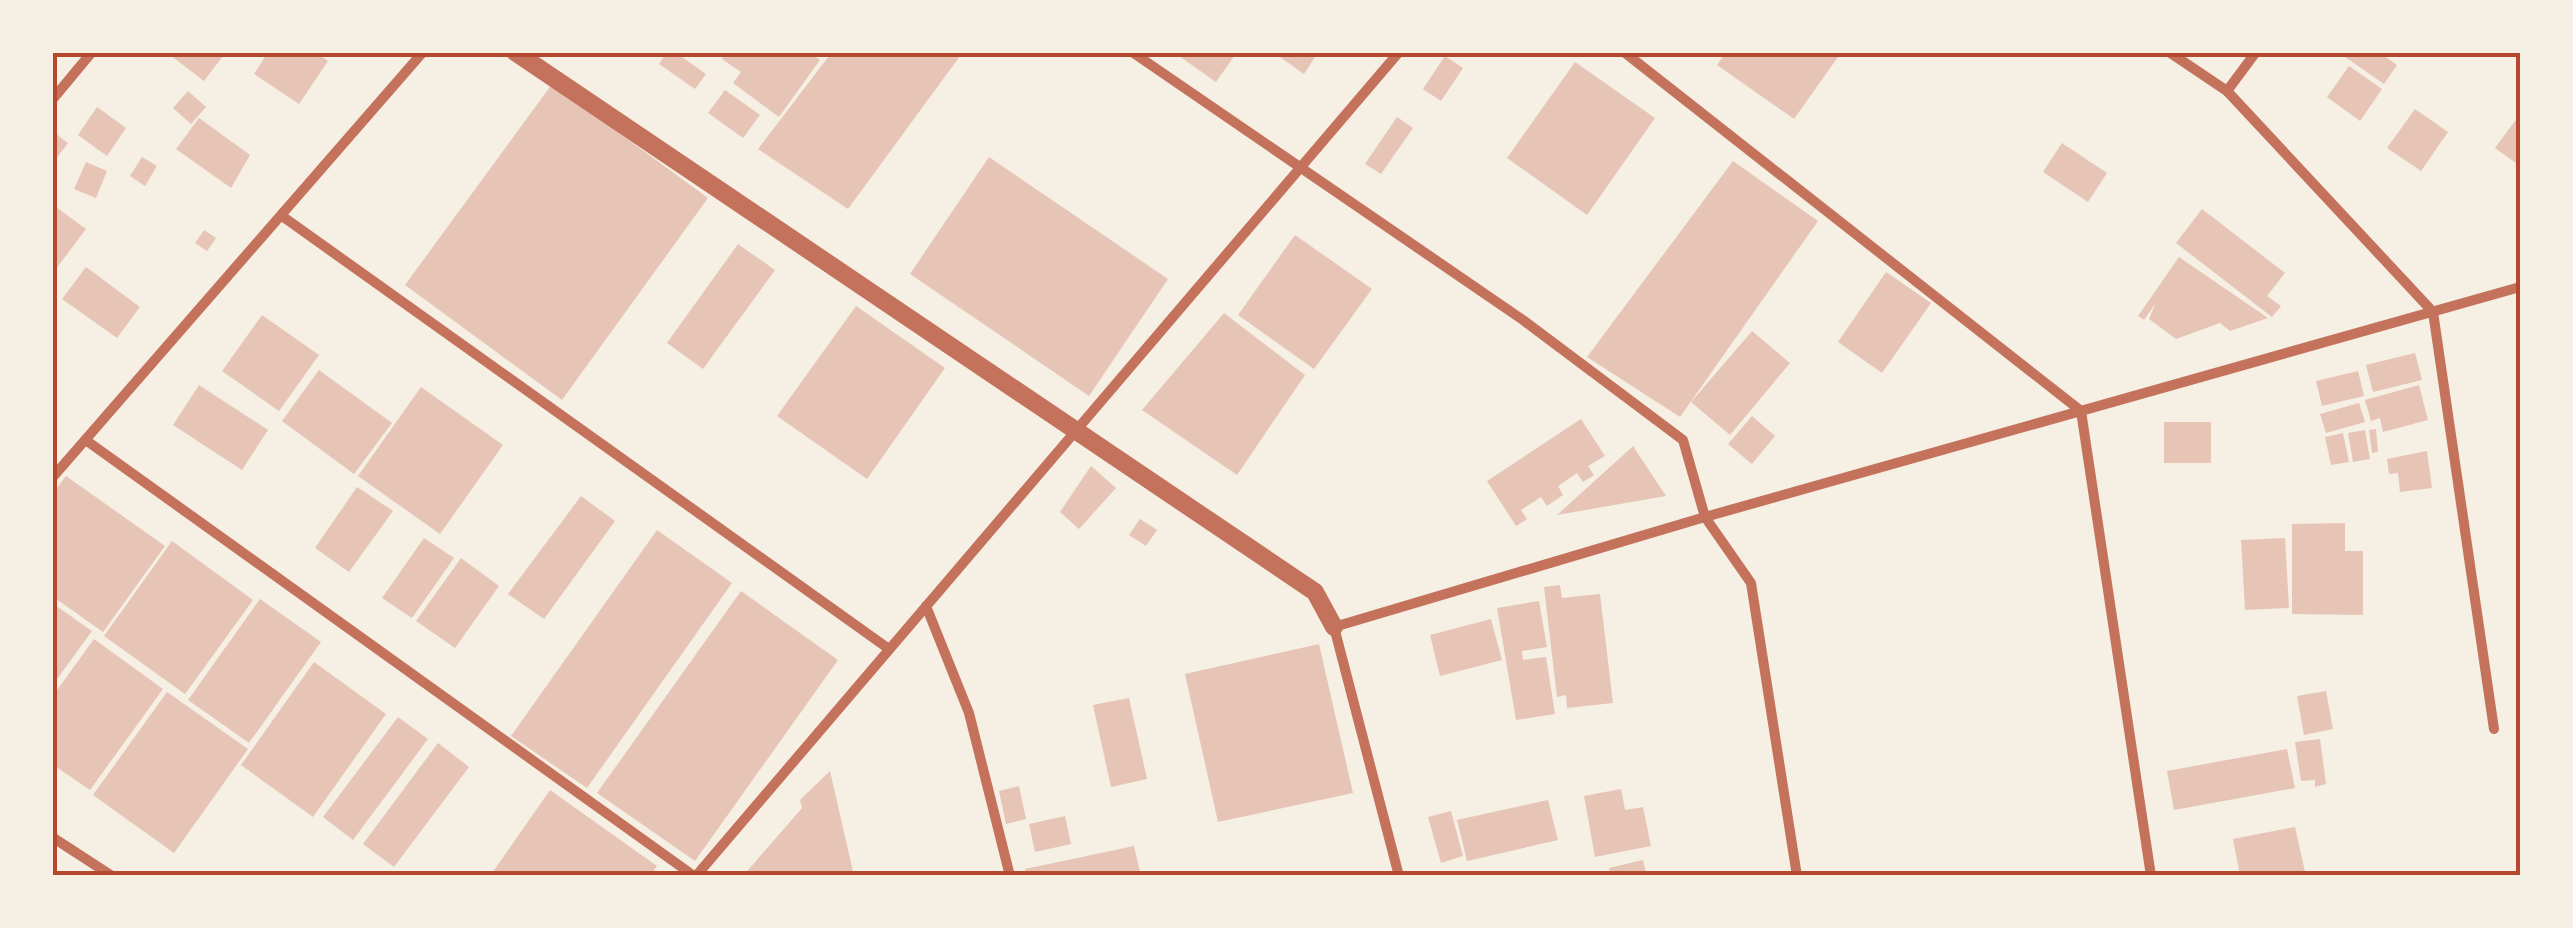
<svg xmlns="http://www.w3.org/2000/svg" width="2573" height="928" font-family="'Fira Sans',sans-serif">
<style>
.building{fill:#e6c5b7}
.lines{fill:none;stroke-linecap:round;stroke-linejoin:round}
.minor{stroke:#c5725c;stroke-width:10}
.tertiary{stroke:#c5725c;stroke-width:18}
.neatline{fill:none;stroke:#b5482f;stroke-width:4}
</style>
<rect width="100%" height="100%" fill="#f6efe4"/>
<!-- building -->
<g class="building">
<path d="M166 52H226L204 81Z"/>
<path d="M268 52H315L328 61 299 104 254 74Z"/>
<path d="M667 52H675L706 74 695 89 659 64Z"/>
<path d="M727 52H809L820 60 779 117 733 83 741 72 722 59Z"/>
<path d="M832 52H963L848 209 758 149Z"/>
<path d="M1181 52H1237L1216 82 1179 56Z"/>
<path d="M1273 52H1318L1304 74Z"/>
<path d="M1726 52H1831L1838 57 1794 119 1717 65Z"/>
<path d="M2338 52H2379L2397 65 2384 84Z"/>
<path d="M1445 56 1463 68 1441 101 1423 89Z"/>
<path d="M1575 62 1655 118 1587 215 1507 158Z"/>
<path d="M2349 66 2382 89 2360 121 2327 97Z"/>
<path d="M552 84 708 198 562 400 405 285Z"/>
<path d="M725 90 760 115 743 138 708 113Z"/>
<path d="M188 91 206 107 191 124 173 108Z"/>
<path d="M97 107 126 128 107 156 78 135Z"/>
<path d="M2415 109 2448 132 2421 171 2387 148Z"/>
<path d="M1397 117 1413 128 1381 174 1365 164Z"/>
<path d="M2518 117 2520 119V166L2495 148Z"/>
<path d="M199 118 250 155 231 188 176 149Z"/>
<path d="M52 131 68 143 52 164Z"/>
<path d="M2062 143 2107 173 2088 202 2043 172Z"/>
<path d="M142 157 157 166 145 186 130 176Z"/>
<path d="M989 157 1168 279 1089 396 910 274Z"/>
<path d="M1733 161 1818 221 1680 417 1587 357Z"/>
<path d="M86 162 107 171 96 198 74 189Z"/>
<path d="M52 204 86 229 52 274Z"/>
<path d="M2202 209 2285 273 2267 296 2281 306 2272 317 2176 243Z"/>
<path d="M204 230 216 238 207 251 195 243Z"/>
<path d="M1295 235 1372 289 1314 369 1238 315Z"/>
<path d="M738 244 775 270 703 369 667 343Z"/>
<path d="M2179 257 2268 318 2230 331 2220 323 2176 339 2149 319 2155 304 2144 320 2138 316Z"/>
<path d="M86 267 140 307 117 338 62 299Z"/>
<path d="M1886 272 1931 303 1882 373 1838 342Z"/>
<path d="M856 306 945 368 867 479 777 416Z"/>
<path d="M1224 313 1305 375 1237 475 1142 410Z"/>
<path d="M262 315 319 355 279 411 222 371Z"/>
<path d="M1752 331 1790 363 1730 435 1691 402Z"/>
<path d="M2415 353 2422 380 2373 392 2366 365Z"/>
<path d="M319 370 392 423 354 474 282 421Z"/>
<path d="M2358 371 2364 396 2322 406 2316 381Z"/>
<path d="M199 385 268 430 242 470 173 425Z"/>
<path d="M2419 385 2428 420 2383 432 2380 418 2371 421 2365 400Z"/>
<path d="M421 387 503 445 440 534 358 476Z"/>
<path d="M2359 403 2365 422 2326 433 2320 414Z"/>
<path d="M1752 416 1775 436 1752 464 1728 444Z"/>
<path d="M1581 419 1605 456 1588 466 1594 475 1583 482 1577 473 1558 486 1563 495 1547 506 1541 497 1521 510 1527 519 1516 526 1487 481Z"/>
<rect x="2164" y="422" width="47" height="41"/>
<path d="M2376 429 2378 452 2372 453 2369 430Z"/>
<path d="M2365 430 2370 459 2353 462 2348 433Z"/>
<path d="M2343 433 2349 462 2331 465 2325 437Z"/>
<path d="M1633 446 1666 496 1557 515 1630 449Z"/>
<path d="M2427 451 2432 488 2400 492 2398 473 2389 474 2387 459Z"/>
<path d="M1091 466 1116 488 1079 529 1060 512Z"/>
<path d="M66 476 165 546 103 632 52 596V495Z"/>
<path d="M357 487 393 511 349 572 315 548Z"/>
<path d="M581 496 615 521 544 619 508 594Z"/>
<path d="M1140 519 1157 530 1146 546 1129 535Z"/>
<path d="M2345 523V551H2363V615L2292 614V524Z"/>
<path d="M657 530 732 583 587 788 511 736Z"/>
<path d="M424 538 454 558 412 618 382 598Z"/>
<path d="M2285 538 2289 608 2245 610 2241 540Z"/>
<path d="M172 541 253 600 185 694 104 636Z"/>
<path d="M461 558 499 586 455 648 416 621Z"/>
<path d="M1560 585 1562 598 1600 594 1613 703 1567 708 1566 695 1557 697 1544 587Z"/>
<path d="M741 591 838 660 695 861 597 793Z"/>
<path d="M260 599 321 642 249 743 188 700Z"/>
<path d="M1539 601 1547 647 1522 651 1523 660 1546 657 1555 714 1516 720 1497 608Z"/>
<path d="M52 603 92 631 52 686Z"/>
<path d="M1491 619 1502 660 1440 676 1430 635Z"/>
<path d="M94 639 163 689 90 790 52 764V697Z"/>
<path d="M1319 644 1353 793 1218 822 1185 674Z"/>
<path d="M314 662 386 714 313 817 241 765Z"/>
<path d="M2326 691 2333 729 2304 735 2297 696Z"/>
<path d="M167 692 248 749 174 853 93 795Z"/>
<path d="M1129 698 1147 779 1111 787 1093 705Z"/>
<path d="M398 717 428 739 353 840 323 817Z"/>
<path d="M2320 739 2326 784 2315 787V780L2301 781 2295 742Z"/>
<path d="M438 743 469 767 394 867 363 844Z"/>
<path d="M2287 749 2295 788 2174 810 2167 771Z"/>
<path d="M830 771 854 876H743L802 808 800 800Z"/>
<path d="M1019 786 1026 819 1006 824 999 791Z"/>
<path d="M1621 789 1625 810 1643 807 1651 846 1595 857 1584 796Z"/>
<path d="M550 790 657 866 650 876H490Z"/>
<path d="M1548 800 1558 840 1467 861 1457 820Z"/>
<path d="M1451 811 1463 856 1441 863 1428 817Z"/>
<path d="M1065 816 1071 844 1035 852 1029 824Z"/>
<path d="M2295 827 2305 872 2240 876 2233 839Z"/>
<path d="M1134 846 1141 876H1027L1025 869Z"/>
<path d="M1643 860 1647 876H1611L1609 868Z"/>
</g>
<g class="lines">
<!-- minor -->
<g class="minor">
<path d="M1132 52 1523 320 1683 440 1705 517 1751 583 1797 876"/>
<path d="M1624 52 2081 411 2151 876"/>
<path d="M2169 52 2227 91 2433 312 2494 729"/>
<path d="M2227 91 2256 52"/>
<path d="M52 100 92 52"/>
<path d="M282 216 889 649"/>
<path d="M87 441 694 876"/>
<path d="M52 478 423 52"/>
<path d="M926 606 969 713 1010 876"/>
<path d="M52 837 112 876"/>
<path d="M696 876 1399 52"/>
<path d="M1399 876 1334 627 1705 517 2520 287"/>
</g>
<!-- tertiary -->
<path class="tertiary" d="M515 52 1315 592 1334 627"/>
</g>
<!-- border -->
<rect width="2573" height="928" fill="none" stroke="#f6efe4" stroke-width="110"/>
<rect x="55" y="55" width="2463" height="818" class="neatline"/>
</svg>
